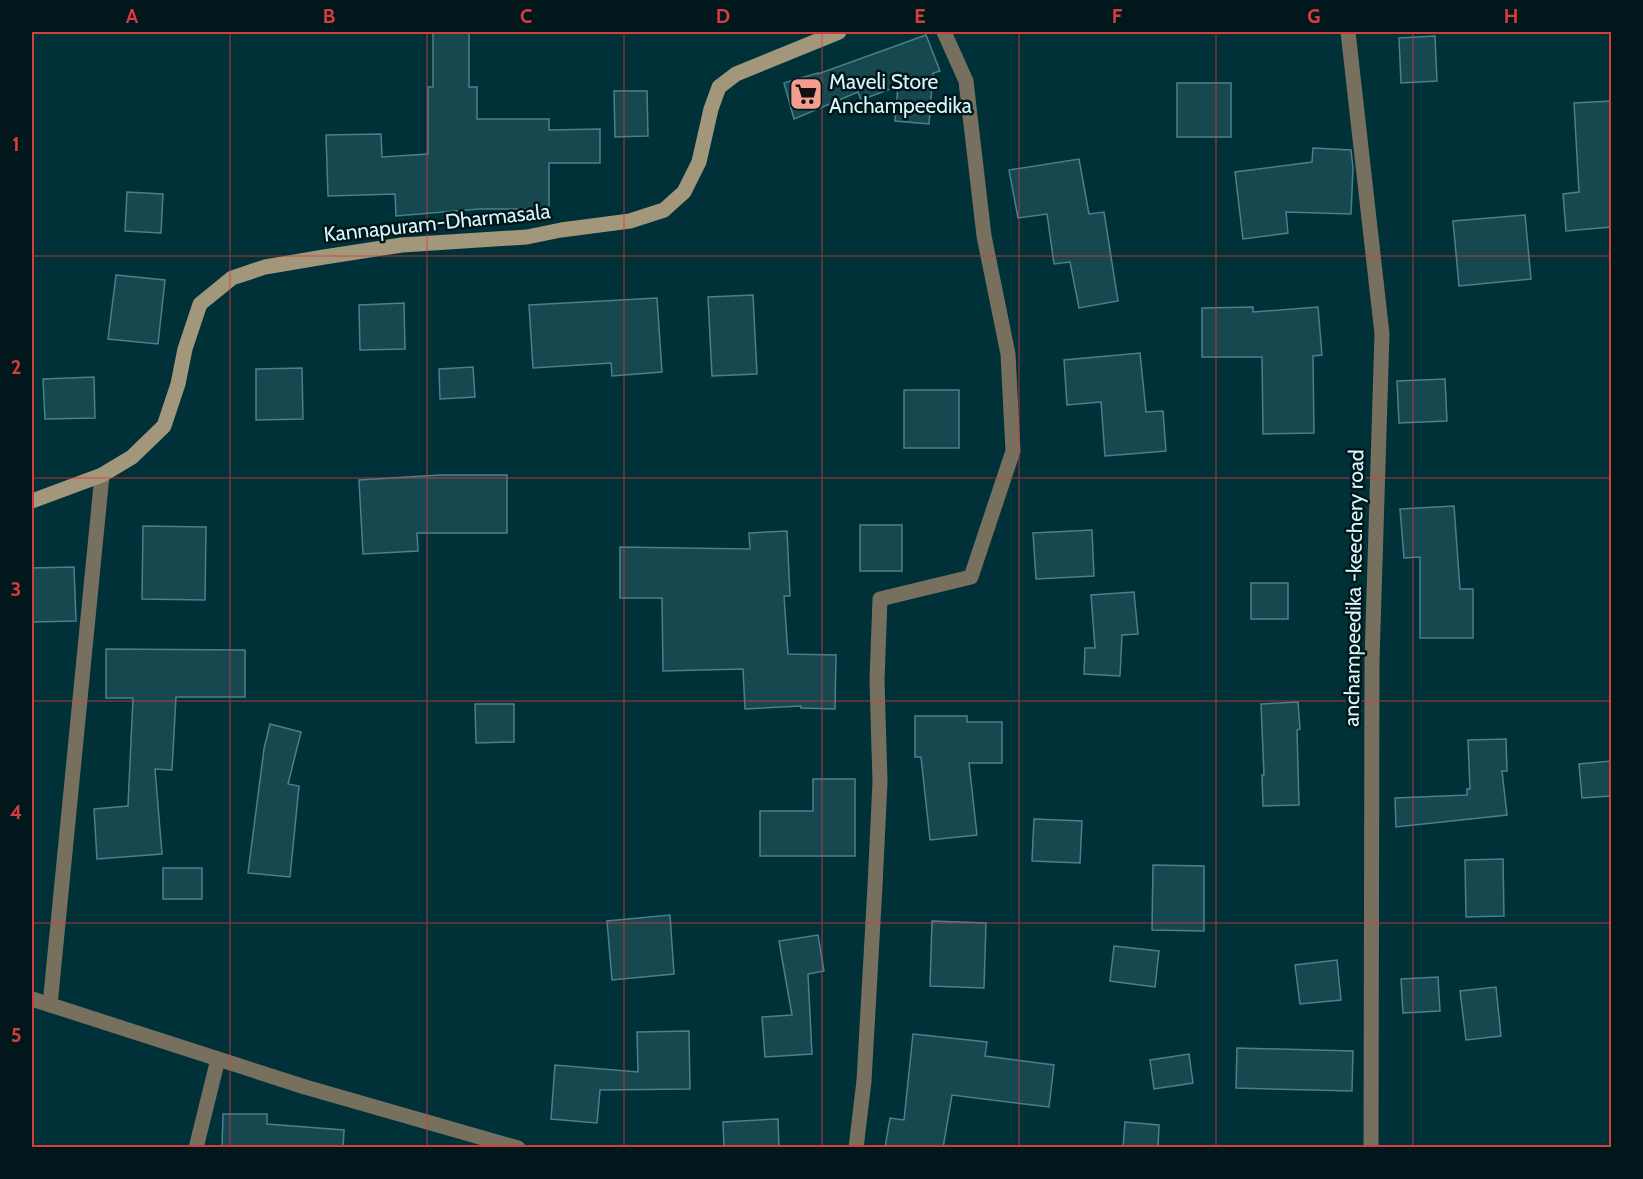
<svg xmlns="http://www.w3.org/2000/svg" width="1643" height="1179" font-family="Cabin,sans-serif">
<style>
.building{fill:#174850;stroke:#48818c;stroke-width:1.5}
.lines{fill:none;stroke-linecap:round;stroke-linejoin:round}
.street{stroke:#77705e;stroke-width:15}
.secondary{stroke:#a2977b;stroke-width:15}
.grid{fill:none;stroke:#d63d3d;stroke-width:1.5;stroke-opacity:0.55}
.labels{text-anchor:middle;stroke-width:5;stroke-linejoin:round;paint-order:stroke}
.poi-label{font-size:21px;fill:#d9f6fb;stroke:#01171b;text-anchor:start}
.street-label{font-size:21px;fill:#d9f6fb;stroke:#01171b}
.neatline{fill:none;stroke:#d63d3d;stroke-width:2}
.grid-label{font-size:20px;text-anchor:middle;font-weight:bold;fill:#d63d3d}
</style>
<rect width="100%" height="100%" fill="#003138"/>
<!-- building -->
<g class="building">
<path d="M433 32H469V87H477V119H549V130L600 129V163H549V209H479L396 216 395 194 328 196 326 135 381 134 382 157 428 154V87H433Z"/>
<path d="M926 35 940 71 933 73 929 124 895 121 898 86 861 100 858 92 794 119 784 83 818 73V74Z"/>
<path d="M1435 36 1437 81 1401 83 1399 38Z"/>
<rect x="1177" y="83" width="54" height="54"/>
<path d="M614 91H647L648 136 615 137Z"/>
<path d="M1611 101V227L1566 231 1563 194 1579 192 1574 103Z"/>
<path d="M1313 148 1351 150 1353 168 1351 214 1286 212 1288 233 1243 239 1235 172 1312 162Z"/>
<path d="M1079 159 1089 214 1104 212 1118 301 1079 308 1070 262 1054 264 1047 214 1018 218 1009 170Z"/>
<path d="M127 192 163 194 161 233 125 231Z"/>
<path d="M1525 215 1531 279 1459 286 1453 221Z"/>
<path d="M116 275 165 280 158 344 108 339Z"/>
<path d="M753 295 757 374 712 376 708 297Z"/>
<path d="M657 298 662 372 612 376 611 363 533 368 529 305Z"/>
<path d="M404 303 405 349 360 350 359 305Z"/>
<path d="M1253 307V312L1318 307 1322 355 1313 356 1314 433 1263 434 1262 357H1202V308Z"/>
<path d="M1140 353 1146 412 1163 411 1166 451 1105 456 1101 402 1067 405 1064 360Z"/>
<path d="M473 367 475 397 440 399 439 369Z"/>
<path d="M302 368 303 419 256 420V369Z"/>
<path d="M94 377 95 418 45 419 43 379Z"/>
<path d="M1445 379 1447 421 1399 423 1397 381Z"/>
<rect x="904" y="390" width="55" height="58"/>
<path d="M440 475H507V533H417L418 551 363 554 359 480Z"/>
<path d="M1454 506 1460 589H1473V638H1420V557L1404 558 1400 509Z"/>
<rect x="860" y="525" width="42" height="46"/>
<path d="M143 526 206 527 205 600 142 599Z"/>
<path d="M1092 530 1094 576 1036 579 1033 533Z"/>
<path d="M787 531 790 596H784L788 654 836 655 835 709 801 708V706L745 709 743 669 663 671 662 598H620V547L750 549 749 533Z"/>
<path d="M74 567 76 621 32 622V568Z"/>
<rect x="1251" y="583" width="37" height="36"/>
<path d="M1134 592 1138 634 1122 635 1120 676 1084 674 1085 648H1095L1091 595Z"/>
<path d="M106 649 245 650V697H176L172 770 155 769 162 854 97 859 94 809 128 806 133 698H106Z"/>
<path d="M1298 702 1300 729 1297 730 1299 805 1263 806 1262 775H1264L1261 704Z"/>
<path d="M475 704H514V742L476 743Z"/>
<path d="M915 716H967V722H1002V763H969L977 835 930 840 921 757H915Z"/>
<path d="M270 724 301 732 288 784 299 786 290 877 248 873 264 749Z"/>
<path d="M1506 739 1507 771H1502L1507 815 1396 827 1395 798 1467 795V789H1470L1468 740Z"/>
<path d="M1611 761V796L1582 798 1579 764Z"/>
<path d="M813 779H855V856H760V811H813Z"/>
<path d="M1034 819 1082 821 1080 863 1032 861Z"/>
<path d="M1503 859 1504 916 1466 917 1465 860Z"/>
<path d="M1153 865 1204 866V931L1152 930Z"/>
<rect x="163" y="868" width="39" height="31"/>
<path d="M670 915 674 974 612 980 607 921Z"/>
<path d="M932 921 986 923 984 988 930 986Z"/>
<path d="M818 935 824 971 808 974 812 1054 765 1057 762 1017 792 1015 779 941Z"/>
<path d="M1114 946 1159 951 1155 987 1110 981Z"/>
<path d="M1337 960 1341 1000 1300 1004 1295 965Z"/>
<path d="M1438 977 1440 1011 1403 1013 1401 979Z"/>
<path d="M1496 987 1501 1036 1466 1040 1460 991Z"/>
<path d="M689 1031 690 1089 600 1090 597 1123 551 1119 555 1065 638 1072 637 1032Z"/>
<path d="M913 1034 987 1042 985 1056 1054 1065 1049 1107 952 1095 943 1148H885L890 1118 904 1120Z"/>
<path d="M1237 1048 1353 1051 1352 1091 1236 1088Z"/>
<path d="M1189 1054 1193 1083 1154 1089 1150 1060Z"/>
<path d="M223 1114H267V1124L344 1130 343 1148H222Z"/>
<path d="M778 1119 779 1148H724L723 1122Z"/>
<path d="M1125 1122 1159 1125 1158 1148H1123Z"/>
</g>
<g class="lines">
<!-- street -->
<g class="street">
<path d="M1348 32 1382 334 1372 660 1371 1148"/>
<path d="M32 999 305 1087 518 1148"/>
<path d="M50 1005 102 475"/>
<path d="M196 1148 218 1059"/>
<path d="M856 1148 864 1081 875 886 880 782 877 680 880 599 971 577 1013 451 1008 354 984 236 966 81 944 32"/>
</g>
<!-- secondary -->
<path class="secondary" d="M32 501 102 475 132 457 164 426 178 384 185 349 200 304 232 278 265 267 324 257 402 245 527 237 561 230 630 221 664 210 684 192 699 162 711 109 719 87 736 74 839 32"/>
</g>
<!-- grid -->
<path class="grid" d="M230 32V1148M427 32V1148M624 32V1148M822 32V1148M1019 32V1148M1216 32V1148M1413 32V1148M32 256H1612M32 478H1612M32 701H1612M32 923H1612"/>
<!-- icons -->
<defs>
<symbol id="supermarket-square" viewBox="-11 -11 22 22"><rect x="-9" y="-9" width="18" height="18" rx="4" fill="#f59d8e" stroke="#01171b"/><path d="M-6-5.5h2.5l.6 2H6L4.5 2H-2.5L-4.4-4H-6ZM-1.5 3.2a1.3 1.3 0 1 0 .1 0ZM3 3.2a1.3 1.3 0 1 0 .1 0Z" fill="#111"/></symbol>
</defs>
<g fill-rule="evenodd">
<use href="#supermarket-square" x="787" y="75" width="38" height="38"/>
</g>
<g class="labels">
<!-- poi labels -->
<g class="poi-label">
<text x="829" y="89">Maveli Store<tspan x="829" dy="24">Anchampeedika</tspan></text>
</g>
<!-- street labels -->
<g class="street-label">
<text transform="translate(437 223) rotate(-6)" y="7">Kannapuram-Dharmasala</text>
<text transform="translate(1354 588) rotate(-89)" y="7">anchampeedika -keechery road</text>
</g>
</g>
<!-- border -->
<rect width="1643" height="1179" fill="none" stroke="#01171b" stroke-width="66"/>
<rect x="33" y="33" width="1577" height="1113" class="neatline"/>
<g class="grid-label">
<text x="132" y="23">A</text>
<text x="329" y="23">B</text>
<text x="526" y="23">C</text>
<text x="723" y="23">D</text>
<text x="920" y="23">E</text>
<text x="1117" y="23">F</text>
<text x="1314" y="23">G</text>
<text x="1511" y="23">H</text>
<text x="16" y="151">1</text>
<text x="16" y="374">2</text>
<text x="16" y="596">3</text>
<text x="16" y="819">4</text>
<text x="16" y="1042">5</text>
</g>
</svg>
